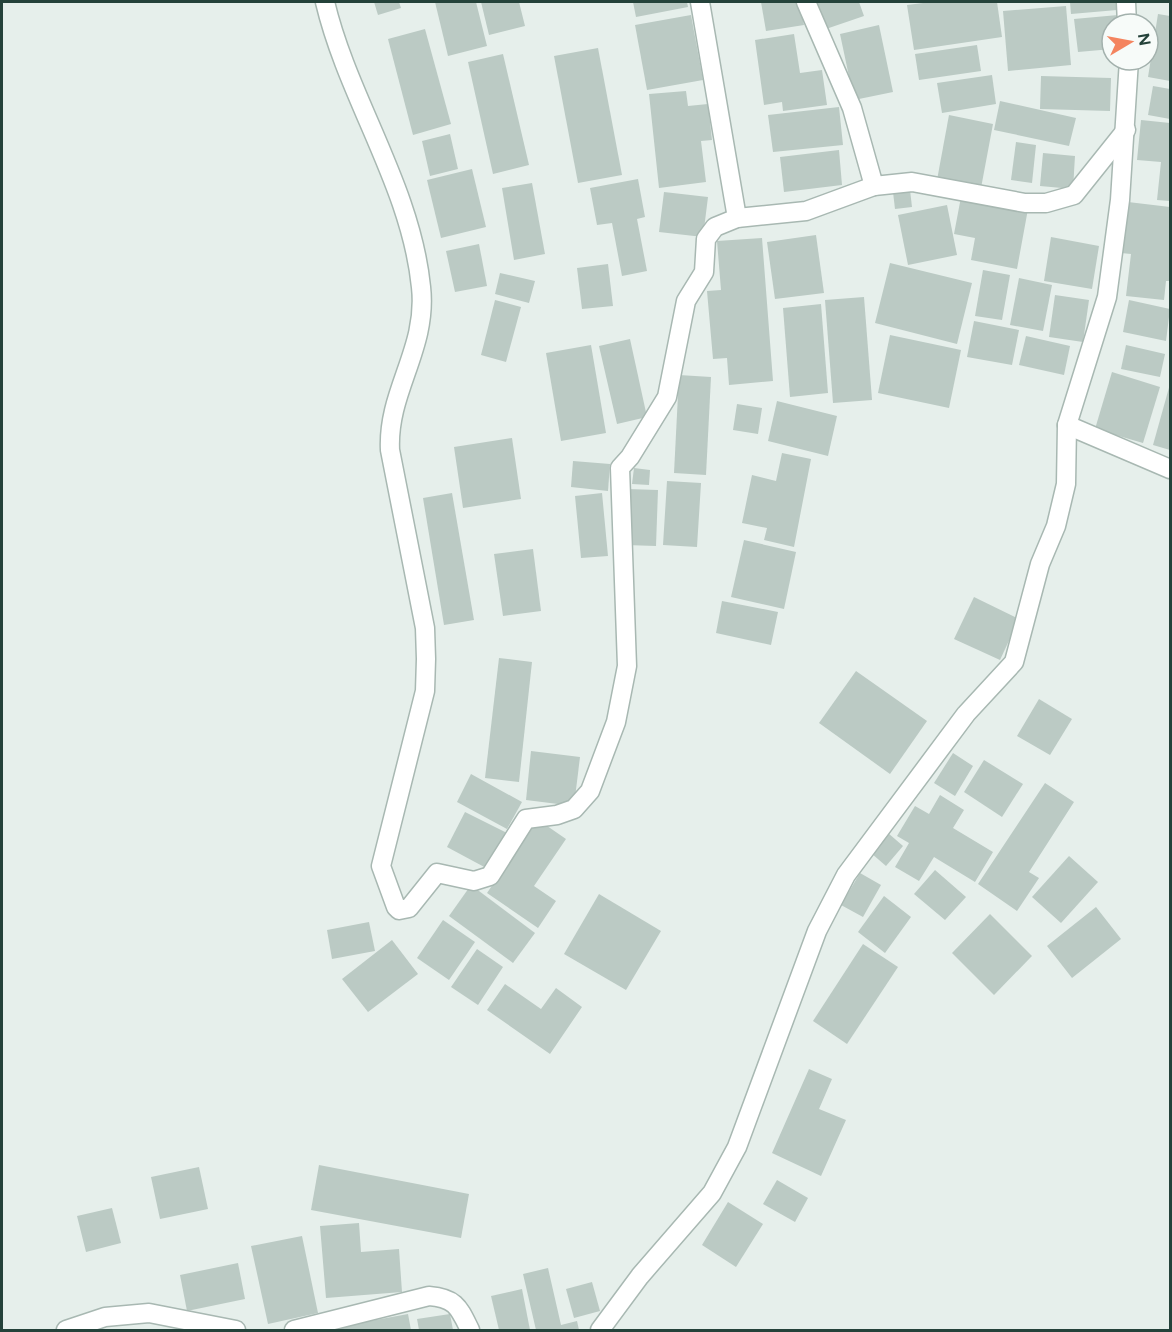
<svg xmlns="http://www.w3.org/2000/svg" width="1172" height="1332" font-family="Figtree,sans-serif">
<style>
.building{fill:#bbcac4}
.lines{fill:none;stroke-linecap:round;stroke-linejoin:round}
.street-casing{stroke:#a8b8b2;stroke-width:21}
.street{stroke:#fff;stroke-width:18}
</style>
<rect width="100%" height="100%" fill="#e6efeb"/>
<!-- building -->
<g class="building">
<path d="M374 2H399L401 8 378 15Z"/>
<path d="M435 2H476L487 46 448 56Z"/>
<path d="M481 2H519L525 26 489 35Z"/>
<path d="M633 2H687L688 7 636 17Z"/>
<path d="M761 2H800L804 25 766 31Z"/>
<path d="M813 2H859L864 16 823 30Z"/>
<path d="M931 2H997L1002 37 914 50 907 5Z"/>
<path d="M1070 2H1116L1117 10 1071 14Z"/>
<path d="M1066 6 1071 65 1008 71 1003 11Z"/>
<path d="M1158 14 1170 16V81L1148 77Z"/>
<path d="M691 15 703 80 647 90 635 25Z"/>
<path d="M1118 15 1119 24H1112V49L1078 52 1074 19Z"/>
<path d="M879 25 893 92 854 100 840 34Z"/>
<path d="M425 29 451 124 413 135 388 39Z"/>
<path d="M794 34 800 73 822 70 827 105 783 111 782 102 764 105 755 40Z"/>
<path d="M977 45 981 71 919 80 915 54Z"/>
<path d="M598 48 622 175 578 183 554 56Z"/>
<path d="M503 54 529 165 493 174 468 62Z"/>
<path d="M992 75 996 104 942 113 937 83Z"/>
<path d="M1041 76 1111 78 1110 111 1040 109Z"/>
<path d="M1153 86 1170 89V119L1148 115Z"/>
<path d="M686 91 688 106 708 104 712 140 701 141 706 182 659 188 649 94Z"/>
<path d="M1000 101 1076 118 1069 146 994 130Z"/>
<path d="M839 107 843 145 773 152 768 115Z"/>
<path d="M949 115 993 124 981 188 937 180Z"/>
<path d="M1141 120 1170 123V201L1157 200 1161 162 1137 160Z"/>
<path d="M450 134 458 169 430 176 422 141Z"/>
<path d="M1016 142 1036 145 1032 183 1011 180Z"/>
<path d="M839 150 842 185 784 192 780 157Z"/>
<path d="M1043 153 1075 156 1073 189 1040 186Z"/>
<path d="M472 169 486 227 441 238 427 180Z"/>
<path d="M638 179 645 217 637 219 647 271 622 276 612 223 597 225 590 188Z"/>
<path d="M532 183 545 254 514 260 502 188Z"/>
<path d="M910 190 912 207 895 209 893 192Z"/>
<path d="M664 192 708 197 703 237 659 232Z"/>
<path d="M961 197 1028 209 1017 269 971 260 975 238 954 234Z"/>
<path d="M1128 202 1170 207V281H1166L1164 300 1126 296 1131 254 1121 253Z"/>
<path d="M947 205 957 255 908 265 898 215Z"/>
<path d="M816 235 824 293 775 299 767 242Z"/>
<path d="M1051 237 1099 246 1092 289 1044 281Z"/>
<path d="M762 238 773 381 729 385 727 358 713 359 707 291 721 290 717 241Z"/>
<path d="M479 244 487 286 455 292 446 251Z"/>
<path d="M890 263 972 283 957 344 875 323Z"/>
<path d="M608 264 613 306 582 309 577 268Z"/>
<path d="M983 270 1010 275 1002 320 975 316Z"/>
<path d="M500 273 535 281 529 303 495 294Z"/>
<path d="M1019 278 1052 285 1043 331 1010 325Z"/>
<path d="M1055 295 1089 300 1083 342 1049 337Z"/>
<path d="M864 297 872 400 833 403 825 300Z"/>
<path d="M495 300 521 307 506 362 481 355Z"/>
<path d="M1129 300 1170 309 1166 341 1123 332Z"/>
<path d="M821 304 828 393 790 397 783 308Z"/>
<path d="M974 321 1019 330 1012 365 967 357Z"/>
<path d="M890 335 961 350 949 408 878 393Z"/>
<path d="M1026 336 1070 346 1064 375 1019 365Z"/>
<path d="M630 339 647 417 617 424 599 346Z"/>
<path d="M591 345 606 433 561 441 546 353Z"/>
<path d="M1126 345 1165 354 1160 377 1121 369Z"/>
<path d="M1112 372 1160 387 1143 443 1095 429Z"/>
<path d="M679 375 711 377 706 475 674 473Z"/>
<path d="M1170 384V450L1153 445Z"/>
<path d="M777 401 837 416 828 456 768 441Z"/>
<path d="M737 404 762 408 758 434 733 430Z"/>
<path d="M512 438 521 499 463 508 454 447Z"/>
<path d="M782 453 811 459 794 547 764 540 767 528 742 523 752 475 776 481Z"/>
<path d="M573 461 610 464 608 491 571 487Z"/>
<path d="M634 468 650 470 649 485 632 484Z"/>
<path d="M667 481 701 483 697 547 663 545Z"/>
<path d="M627 489 658 490 656 546 626 545Z"/>
<path d="M452 493 474 620 444 625 423 498Z"/>
<path d="M602 493 608 556 581 558 575 496Z"/>
<path d="M744 540 796 552 784 609 731 597Z"/>
<path d="M533 549 541 611 503 616 494 554Z"/>
<path d="M974 597 1019 619 1000 660 954 639Z"/>
<path d="M722 601 778 612 771 645 716 633Z"/>
<path d="M499 658 532 662 519 782 485 778Z"/>
<path d="M856 671 927 721 890 774 819 723Z"/>
<path d="M1039 699 1072 719 1050 755 1017 736Z"/>
<path d="M531 751 580 757 574 806 526 800Z"/>
<path d="M953 753 973 766 955 796 934 783Z"/>
<path d="M984 760 1023 784 1002 817 964 792Z"/>
<path d="M471 774 522 802 507 829 457 802Z"/>
<path d="M1045 783 1074 802 1029 872 1039 878 1017 911 978 884Z"/>
<path d="M940 795 964 810 953 828 993 852 975 882 934 857 919 881 895 867 909 843 897 836 915 806 929 814Z"/>
<path d="M465 812 507 833 488 869 447 847Z"/>
<path d="M537 819 566 839 534 886 556 901 538 928 487 893Z"/>
<path d="M888 833 903 846 886 866 871 853Z"/>
<path d="M1069 856 1098 882 1061 923 1032 897Z"/>
<path d="M935 870 966 897 945 920 914 894Z"/>
<path d="M860 873 881 885 863 917 841 905Z"/>
<path d="M471 885 535 933 513 963 449 916Z"/>
<path d="M599 894 661 931 626 990 564 954Z"/>
<path d="M884 896 911 917 885 953 858 932Z"/>
<path d="M1096 907 1121 939 1072 978 1047 946Z"/>
<path d="M990 914 1032 956 994 995 952 953Z"/>
<path d="M443 920 475 942 449 980 417 958Z"/>
<path d="M369 922 375 951 332 959 327 930Z"/>
<path d="M392 940 418 974 368 1012 342 979Z"/>
<path d="M863 944 898 967 847 1044 813 1021Z"/>
<path d="M477 949 503 967 478 1005 451 987Z"/>
<path d="M505 984 541 1009 556 988 582 1007 550 1054 487 1010Z"/>
<path d="M809 1069 832 1079 819 1109 846 1120 821 1176 772 1153Z"/>
<path d="M319 1165 469 1194 461 1238 311 1210Z"/>
<path d="M199 1167 208 1209 160 1219 151 1177Z"/>
<path d="M777 1180 808 1198 795 1222 763 1204Z"/>
<path d="M728 1202 763 1224 736 1267 702 1245Z"/>
<path d="M112 1208 121 1243 86 1252 77 1216Z"/>
<path d="M359 1223 361 1252 399 1249 402 1292 326 1298 320 1226Z"/>
<path d="M302 1236 318 1313 268 1324 251 1246Z"/>
<path d="M238 1263 245 1299 187 1311 180 1275Z"/>
<path d="M548 1268 561 1325 577 1321 579 1330H536L523 1274Z"/>
<path d="M592 1282 600 1311 574 1318 566 1289Z"/>
<path d="M522 1289 530 1330H499L491 1296Z"/>
<path d="M408 1314 411 1330H327V1329Z"/>
<path d="M450 1314 453 1330H419L417 1319Z"/>
</g>
<g class="lines">
<defs>
<g id="street">
<path d="M325 2C348 99 411 186 421 287 428 349 387 391 390 450L425 628 426 659 425 691 381 866 396 907 399 910 409 908 437 873 474 881 490 876 526 819 557 815 574 809 590 791 616 722 627 666 620 468 630 457 667 397 686 301 704 272 706 239 715 227 737 218 806 211 874 186"/>
<path d="M700 2 737 218"/>
<path d="M806 2 852 108 874 186 912 182 1025 203H1046L1074 195 1126 130"/>
<path d="M1126 2 1127 24"/>
<path d="M1067 425 1170 469"/>
<path d="M66 1330 105 1317 149 1313 236 1330"/>
<path d="M294 1330 429 1296C456 1298 459 1308 470 1330"/>
<path d="M600 1330 640 1276 712 1193 737 1147 817 931 846 875 966 714 1014 662 1040 564 1056 526 1066 484 1067 425 1107 297 1120 200 1129 60"/>
</g>
</defs>
<!-- street casing -->
<use href="#street" class="street-casing"/>
<!-- street -->
<use href="#street" class="street"/>
</g>
<!-- border -->
<rect width="1172" height="1332" fill="none" stroke="#24423a" stroke-width="6"/>
<!-- north arrow -->
<g transform="translate(1130 42) rotate(80)"><circle r="28" fill="#f7fbf9" stroke="#a3b1ad" stroke-width="1.5"/>
<path d="M0-4.5L10 22L0 15L-10 22Z" fill="#f4845f"/>
<text y="-9" font-size="16" font-weight="bold" text-anchor="middle" fill="#24423a">N</text>
</g>
</svg>
